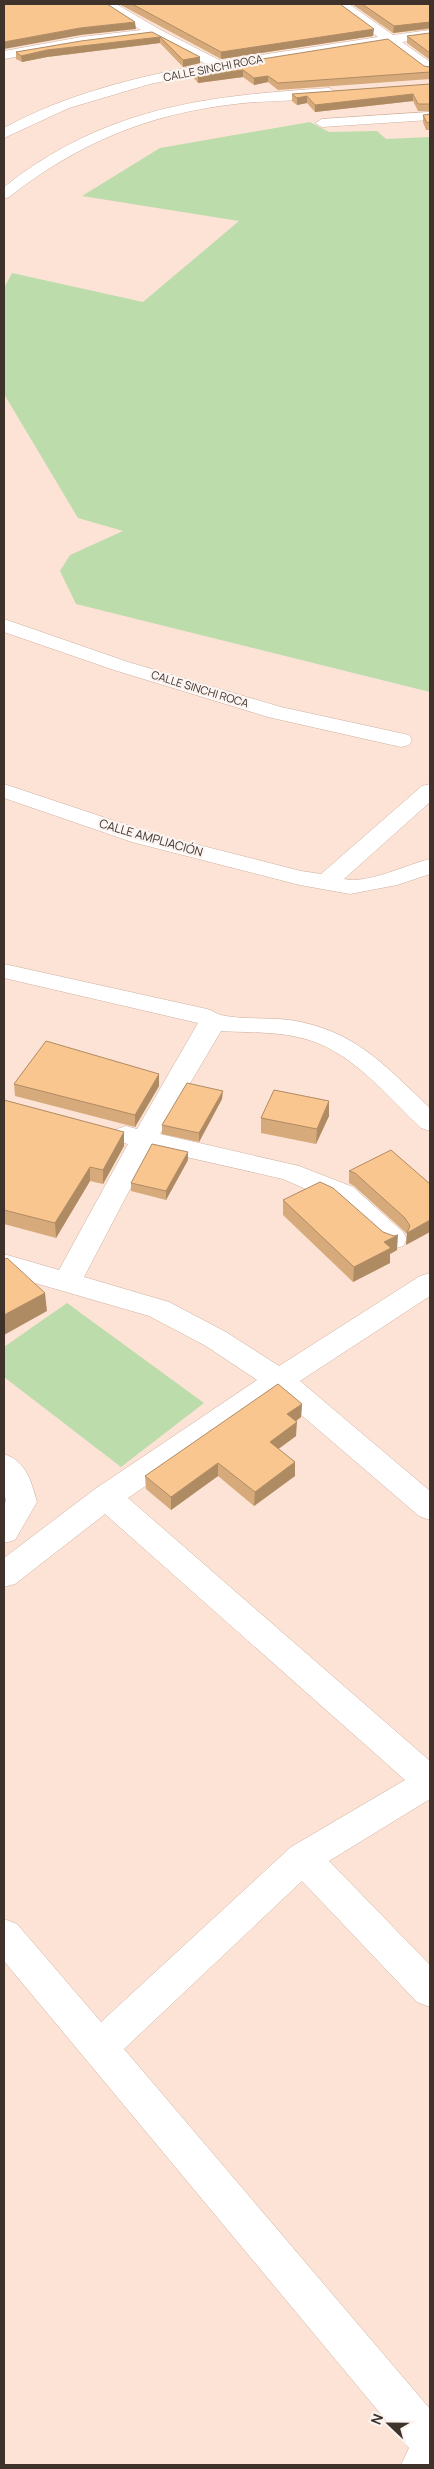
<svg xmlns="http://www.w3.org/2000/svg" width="434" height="2469" font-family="Manrope,sans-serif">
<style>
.green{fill:#bcdcac}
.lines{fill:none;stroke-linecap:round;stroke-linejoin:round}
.minor-casing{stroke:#cfb1a0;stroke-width:1}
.minor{fill:#fff;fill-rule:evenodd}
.wall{fill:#d7aa7b}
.shaded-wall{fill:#af8b64}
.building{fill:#fac68f;stroke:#af8b64}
.labels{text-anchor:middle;stroke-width:4.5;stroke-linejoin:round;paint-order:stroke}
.far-street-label{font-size:11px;fill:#3e322b;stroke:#fbf4f1}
.street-label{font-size:12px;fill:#3e322b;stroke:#fbf4f1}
</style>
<rect width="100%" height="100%" fill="#fce3d5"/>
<!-- green -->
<g class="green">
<path d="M310 122 329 132 377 131 386 139 430 137V692L76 604 60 571 70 555 123 531 78 518 4 394V288L12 273 143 302 239 221 82 196 160 148Z"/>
<path d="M67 1303 204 1403 121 1467 4 1377V1347Z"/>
</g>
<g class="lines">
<defs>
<g id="minor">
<path d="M101 4H116L159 29 221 61 378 37 334 4H349L393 35 430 30V38L402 42 430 62V72L425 71 388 44 236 67 150 84 69 108 4 138V128C66 94 136 77 206 64L152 36 81 45 4 59V51L81 37 141 30Z"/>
<path d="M329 88 336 92 334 95C305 102 266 100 235 104 148 114 78 143 9 197L4 199V187C106 107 204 96 329 88Z"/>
<path d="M430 112V120L322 127 315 123 322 119Z"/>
<path d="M4 619 128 662 281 707 409 735 412 740 409 745 401 747 268 717 114 670 4 632Z"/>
<path d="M4 784 148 832 301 871 321 874 422 786 430 784V802L344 879C369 884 405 865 430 859V874L397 885 350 894 300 885 132 842 4 798Z"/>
<path d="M4 964 207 1009C212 1010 216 1014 221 1015 242 1020 267 1017 290 1020 355 1030 384 1065 430 1108V1131L421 1128C388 1097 354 1054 309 1040 281 1031 250 1033 221 1031L160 1134 299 1166 353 1187 403 1232 407 1239 403 1246 393 1249 383 1246 333 1201 283 1179 151 1149 84 1277 169 1302 226 1332 279 1366 420 1276 430 1273V1296L300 1381 430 1491V1520L419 1516 278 1395 128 1498 430 1761V1799L329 1861 430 1965V2007L417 2002 302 1881 124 2049 430 2409V2465H401L409 2448 4 1961V1919L17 1924 101 2022 291 1847 405 1780 105 1514 15 1584 4 1587V1558L95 1489 257 1380 206 1346 149 1316 4 1274V1254L59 1270 128 1144 117 1141 113 1135 117 1129 126 1126 137 1129 198 1023 4 978Z"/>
<path d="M4 1454C27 1462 31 1481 37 1502L15 1540 4 1543V1505L6 1501 4 1491Z"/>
</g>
</defs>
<!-- minor casing -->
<use href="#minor" class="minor-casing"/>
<!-- minor -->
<use href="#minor" class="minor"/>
</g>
<!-- wall -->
<g class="wall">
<path d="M119 4H340L373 36 221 59Z"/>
<path d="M352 4H430V29L393 33Z"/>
<path d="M152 32 200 57V63L183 67 160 43 47 57 22 62 16 59V52Z"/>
<path d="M430 33V60L407 43V36Z"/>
<path d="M424 66 430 67V79L278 90 268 82 254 85 243 77 198 83 193 77V70Z"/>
<path d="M430 84V111H418L413 101 315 112 307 103 297 105 292 101V94Z"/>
<path d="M430 114V130H426L423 122V115Z"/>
<path d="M14 1084 159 1086 135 1127 15 1096Z"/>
<path d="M222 1099 199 1142 162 1134V1125Z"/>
<path d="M4 1100 124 1146 103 1184 90 1181 56 1238 4 1224Z"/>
<path d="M329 1101V1116L316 1144 261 1133V1118Z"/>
<path d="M188 1160 166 1200 131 1191V1183Z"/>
<path d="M349 1171 430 1184 406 1245 407 1234 404 1231 354 1186 349 1183Z"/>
<path d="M283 1200 397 1250 390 1254V1263L353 1282 283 1215Z"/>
<path d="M302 1404 301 1417 296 1421V1436L278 1449 295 1462V1476L254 1506 218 1476 171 1510 146 1489 145 1476Z"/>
</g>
<!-- shaded-wall -->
<g class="shaded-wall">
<path d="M430 21V28L393 33 394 26Z"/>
<path d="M135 22 136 29 81 35 4 49V42L80 28Z"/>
<path d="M374 29 373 36 221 59V52Z"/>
<path d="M160 37V43L47 57 22 62 21 56 47 50Z"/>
<path d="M200 57V63L183 67V60Z"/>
<path d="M243 70V77L198 83V76Z"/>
<path d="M268 76V82L254 85V78Z"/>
<path d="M413 94V101L315 112V105Z"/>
<path d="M307 96V103L297 105V98Z"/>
<path d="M159 1074V1086L135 1127V1115Z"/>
<path d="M223 1091 222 1099 199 1142V1133Z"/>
<path d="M329 1101V1116L316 1144 317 1129Z"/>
<path d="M124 1132V1146L103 1184V1170Z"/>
<path d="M188 1152V1160L166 1200V1191Z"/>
<path d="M90 1167V1181L56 1238 55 1223Z"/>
<path d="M430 1220V1232L406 1245 407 1233Z"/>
<path d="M398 1235 397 1250 390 1254V1263L353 1282 354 1267 384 1242Z"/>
<path d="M45 1293 47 1311 4 1335V1315Z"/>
<path d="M302 1404 301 1417 287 1428V1414Z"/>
<path d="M297 1422 296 1436 269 1456 270 1442Z"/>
<path d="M295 1462V1476L254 1506 255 1492Z"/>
<path d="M218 1463V1476L171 1510V1497Z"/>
</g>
<!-- building -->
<g class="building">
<path d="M4 4H107L135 22 80 28 4 42Z"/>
<path d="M132 4H340L374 29 221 52Z"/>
<path d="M362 4H430V22L394 26Z"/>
<path d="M152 32 200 57 183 60 160 37 47 50 21 56 16 52 81 41Z"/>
<path d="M430 33V53L407 36Z"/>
<path d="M388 39 424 66 430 67V72L278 83 268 76 254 78 243 70 198 76 193 70Z"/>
<path d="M430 84V104H418L413 94 315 105 307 96 297 98 292 94Z"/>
<path d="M430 114V122L427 123 423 115Z"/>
<path d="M46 1041 159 1074 135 1115 14 1084Z"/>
<path d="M187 1083 223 1091 199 1133 162 1125Z"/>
<path d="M274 1090 329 1101 317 1129 261 1118Z"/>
<path d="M4 1100 124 1132 103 1170 90 1167 55 1223 4 1210Z"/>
<path d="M152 1144 188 1152 166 1191 131 1183Z"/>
<path d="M391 1150 430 1184V1220L407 1233 410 1226 405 1218 355 1173 349 1171Z"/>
<path d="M320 1182 333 1188 383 1232 394 1236 398 1235 384 1242 391 1248 354 1267 283 1200Z"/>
<path d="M7 1258 45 1293 4 1315V1260Z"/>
<path d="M278 1384 302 1404 287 1414 297 1422 270 1442 295 1462 255 1492 218 1463 171 1497 145 1476Z"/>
</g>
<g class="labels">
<!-- far-street labels -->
<g class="far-street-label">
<text transform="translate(213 68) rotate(-11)" y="4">CALLE SINCHI ROCA</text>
<text transform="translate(200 689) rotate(17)" y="4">CALLE SINCHI ROCA</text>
</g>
<!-- street labels -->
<g class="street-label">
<text transform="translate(151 838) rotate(16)" y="4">CALLE AMPLIACIÓN</text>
</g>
</g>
<!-- border -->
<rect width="434" height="2469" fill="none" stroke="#3e322b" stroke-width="10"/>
<!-- north arrow -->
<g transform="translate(389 2424) rotate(292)" stroke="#fbf4f1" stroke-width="4" paint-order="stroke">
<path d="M0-4L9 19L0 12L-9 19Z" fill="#3e322b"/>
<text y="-8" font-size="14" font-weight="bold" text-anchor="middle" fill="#3e322b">N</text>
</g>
</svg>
